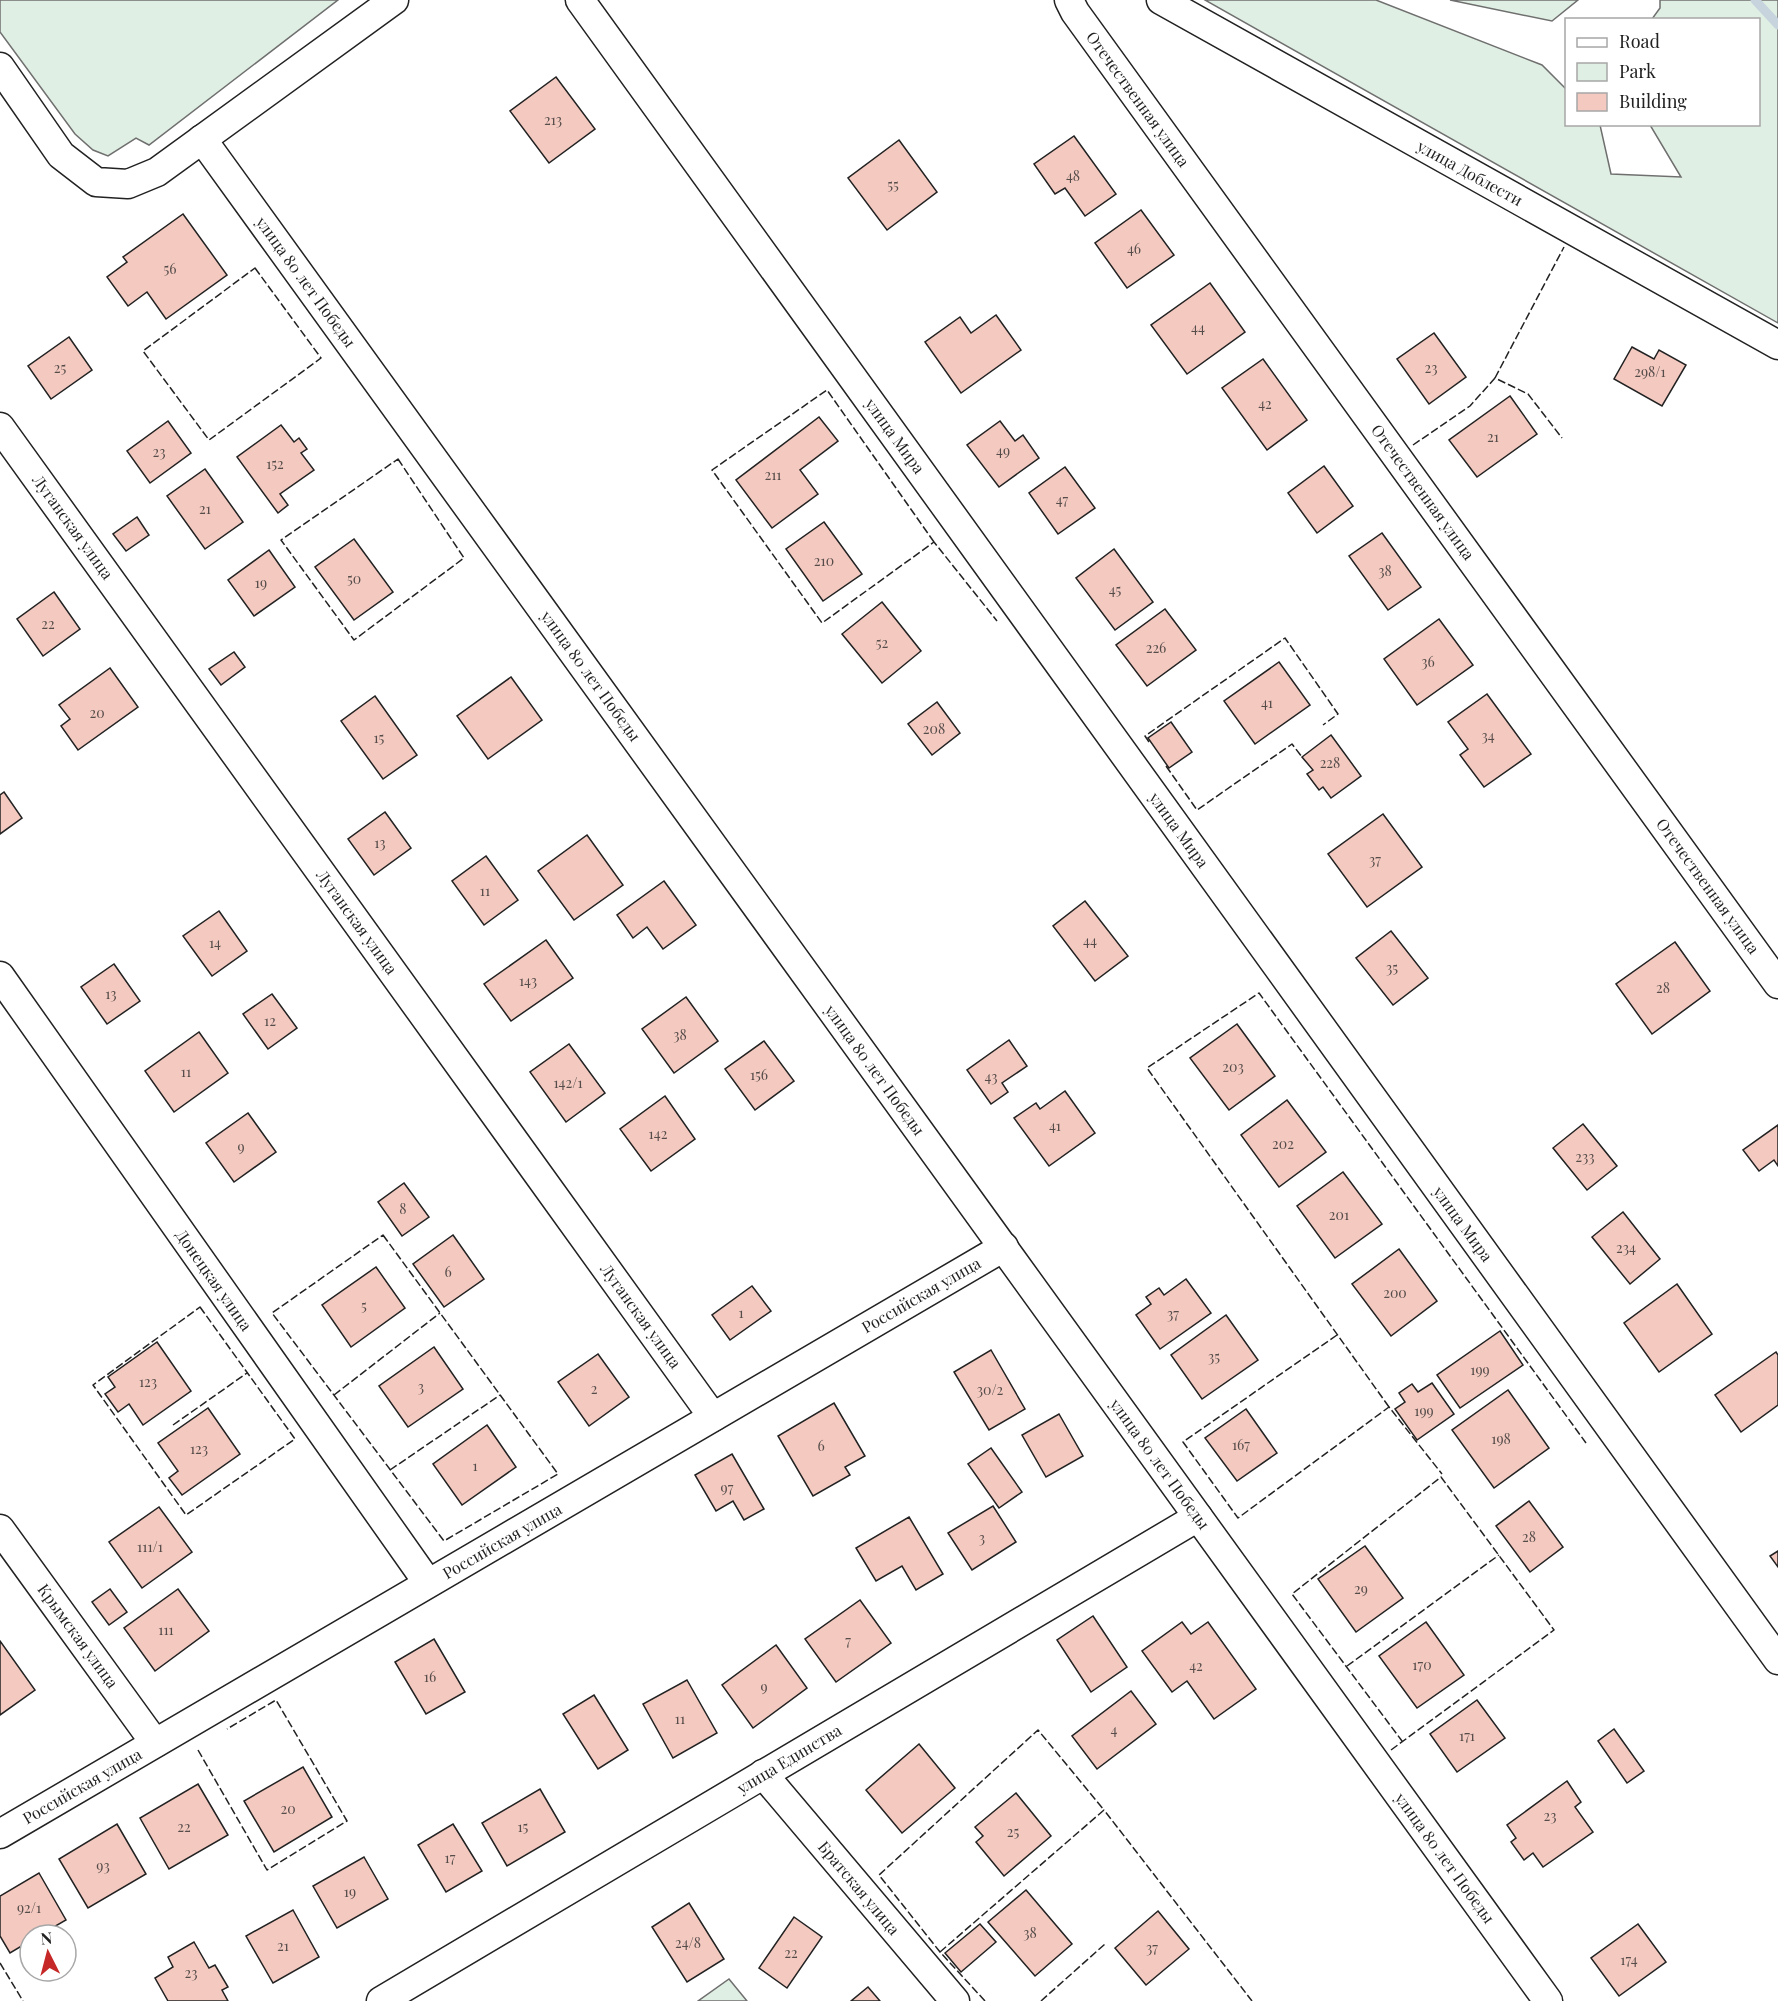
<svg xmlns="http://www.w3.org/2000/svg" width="1778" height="2001" font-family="'Playfair Display',serif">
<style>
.green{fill:#e0efe3;stroke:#6f6f6f;stroke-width:1.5}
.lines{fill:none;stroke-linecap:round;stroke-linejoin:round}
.stream{stroke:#c7d3dd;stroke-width:9}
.building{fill:#f3c9c0;stroke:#222;stroke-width:1.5}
.street-casing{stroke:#222;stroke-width:31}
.street{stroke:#fff;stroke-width:28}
.fence{stroke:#222;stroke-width:1.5;stroke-dasharray:8 3;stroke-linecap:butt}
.labels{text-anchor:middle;stroke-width:4.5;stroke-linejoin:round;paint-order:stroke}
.number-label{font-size:14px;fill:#564c4a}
.street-label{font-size:16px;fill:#222;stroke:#fff}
</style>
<rect width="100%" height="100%" fill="#fff"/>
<!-- green -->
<g class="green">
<path d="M0 0H338L149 145 136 138 108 156 93 150 75 134 0 32Z"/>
<path d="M1205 0H1376L1542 65 1566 89V124L1600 125 1611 174 1681 177 1650 125 1758 124V20L1652 19 1660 8V0H1778V323Z"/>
<path d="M1450 0H1578L1552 21Z"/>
<path d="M729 1979 747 2001H698Z"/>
</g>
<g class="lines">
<!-- stream -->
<path class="stream" d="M1755 0 1778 25"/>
</g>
<!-- building -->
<g class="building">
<path d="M556 77 595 129 549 163 510 111Z"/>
<path d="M1074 136 1116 194 1085 216 1065 188 1055 194 1034 164Z"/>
<path d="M899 140 937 192 887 230 848 178Z"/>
<path d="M1141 210 1174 255 1127 288 1095 243Z"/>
<path d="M183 214 227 275 166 319 147 292 128 306 107 277 127 262 123 257Z"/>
<path d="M1210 283 1245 332 1187 374 1151 325Z"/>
<path d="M996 315 1021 350 961 393 925 342 960 317 971 333Z"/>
<path d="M1434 333 1466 377 1429 404 1397 359Z"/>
<path d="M69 337 92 370 51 399 28 366Z"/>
<path d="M1632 347 1654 359 1659 350 1686 365 1662 406 1614 379Z"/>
<path d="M1263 359 1307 420 1267 450 1222 388Z"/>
<path d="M1510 396 1537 434 1477 477 1449 440Z"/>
<path d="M819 417 838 441 800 470 818 494 772 528 736 480Z"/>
<path d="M168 421 191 453 150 483 127 451Z"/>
<path d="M1000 421 1015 441 1023 435 1039 458 999 487 967 445Z"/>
<path d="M281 425 294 442 299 438 307 449 301 453 314 470 280 494 288 505 278 513 237 457Z"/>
<path d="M1324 466 1353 506 1317 533 1288 493Z"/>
<path d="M1065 467 1095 508 1058 534 1029 493Z"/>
<path d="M205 469 243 522 205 549 167 496Z"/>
<path d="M137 517 149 535 126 551 113 534Z"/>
<path d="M824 522 862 574 823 601 786 549Z"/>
<path d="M1382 533 1421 587 1388 610 1349 556Z"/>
<path d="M354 539 393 592 354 620 315 567Z"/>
<path d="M1114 549 1153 602 1115 630 1076 578Z"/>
<path d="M269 550 295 587 254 616 228 580Z"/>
<path d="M54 592 80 629 43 656 17 619Z"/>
<path d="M882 602 921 651 882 683 842 634Z"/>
<path d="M1165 609 1196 650 1147 686 1116 645Z"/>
<path d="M1439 619 1473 665 1417 705 1384 659Z"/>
<path d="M234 652 245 667 221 685 209 669Z"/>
<path d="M1279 662 1310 705 1255 744 1224 701Z"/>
<path d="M110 668 138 707 78 750 61 726 70 719 59 705Z"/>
<path d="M511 677 542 720 488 759 457 716Z"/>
<path d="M1487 694 1531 754 1484 787 1460 755 1468 749 1448 722Z"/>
<path d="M375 696 417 755 383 779 341 721Z"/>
<path d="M937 702 960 733 932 755 908 724Z"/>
<path d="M1171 722 1192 752 1169 768 1148 738Z"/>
<path d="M1331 735 1361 776 1331 798 1323 787 1319 790 1307 774 1313 770 1302 757Z"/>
<path d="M4 792 22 818 0 834V795Z"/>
<path d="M385 812 411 848 374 875 348 839Z"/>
<path d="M1383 814 1422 867 1367 907 1328 854Z"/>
<path d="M587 835 623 885 574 920 538 871Z"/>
<path d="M486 856 518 900 484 925 452 881Z"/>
<path d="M664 881 696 925 663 949 647 927 633 938 617 915Z"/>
<path d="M1085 901 1128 956 1095 981 1053 926Z"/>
<path d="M219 911 247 951 212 976 183 936Z"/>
<path d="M1391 931 1428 978 1393 1005 1356 958Z"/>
<path d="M546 940 573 978 511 1021 484 984Z"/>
<path d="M1675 942 1710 991 1652 1034 1616 984Z"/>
<path d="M114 964 140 1001 107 1024 81 987Z"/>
<path d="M272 994 297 1028 268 1049 243 1014Z"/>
<path d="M686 997 718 1041 674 1073 642 1029Z"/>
<path d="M1237 1024 1275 1076 1229 1110 1190 1058Z"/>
<path d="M199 1032 228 1073 174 1112 145 1071Z"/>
<path d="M1009 1040 1027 1066 1002 1083 1008 1092 991 1104 967 1070Z"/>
<path d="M764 1041 794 1081 755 1110 725 1069Z"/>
<path d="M569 1044 605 1093 566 1122 530 1072Z"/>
<path d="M1065 1091 1095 1133 1049 1166 1014 1118 1036 1103 1040 1109Z"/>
<path d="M665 1096 695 1139 651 1171 620 1129Z"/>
<path d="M1287 1100 1326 1152 1279 1187 1241 1135Z"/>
<path d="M248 1113 276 1152 234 1182 206 1143Z"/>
<path d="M1583 1124 1617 1166 1587 1190 1553 1148Z"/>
<path d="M1778 1125V1166L1774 1160 1759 1171 1743 1150Z"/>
<path d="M1343 1172 1382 1224 1335 1258 1297 1206Z"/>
<path d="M404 1183 429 1217 402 1236 378 1202Z"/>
<path d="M1623 1212 1660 1259 1630 1284 1592 1237Z"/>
<path d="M453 1235 484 1279 444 1307 413 1264Z"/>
<path d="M1399 1249 1437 1301 1391 1336 1352 1284Z"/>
<path d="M376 1267 405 1308 351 1347 322 1305Z"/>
<path d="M1186 1279 1211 1313 1160 1349 1136 1315 1151 1304 1146 1297 1159 1288 1164 1295Z"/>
<path d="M1677 1284 1712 1334 1659 1372 1624 1323Z"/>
<path d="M752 1286 771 1311 730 1340 712 1315Z"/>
<path d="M1226 1315 1258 1360 1202 1399 1171 1355Z"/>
<path d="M1500 1331 1523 1365 1460 1408 1437 1375Z"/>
<path d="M157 1342 191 1391 143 1425 129 1404 118 1412 105 1394 115 1387 108 1377Z"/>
<path d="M434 1347 463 1389 408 1427 379 1386Z"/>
<path d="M991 1350 1025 1409 989 1430 954 1372Z"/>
<path d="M1776 1352 1778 1355V1405L1741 1432 1715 1395Z"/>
<path d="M598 1354 629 1397 589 1426 558 1382Z"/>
<path d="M1432 1383 1454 1414 1417 1440 1395 1409 1405 1402 1399 1393 1412 1384 1418 1392Z"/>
<path d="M1508 1390 1549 1448 1494 1488 1452 1430Z"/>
<path d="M834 1403 865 1456 845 1467 850 1475 813 1496 778 1436Z"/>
<path d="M208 1408 240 1454 182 1495 169 1478 178 1471 158 1443Z"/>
<path d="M1246 1409 1277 1453 1237 1481 1205 1438Z"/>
<path d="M1059 1414 1083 1456 1046 1477 1022 1435Z"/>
<path d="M487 1425 516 1467 462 1505 433 1464Z"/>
<path d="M991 1448 1022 1492 999 1508 968 1464Z"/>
<path d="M732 1454 764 1509 744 1520 733 1501 716 1511 695 1475Z"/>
<path d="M1529 1501 1563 1547 1530 1572 1496 1526Z"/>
<path d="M993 1506 1016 1542 972 1570 948 1533Z"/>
<path d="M159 1507 192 1552 142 1588 109 1542Z"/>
<path d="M909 1517 943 1574 916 1590 902 1566 876 1581 856 1548Z"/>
<path d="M1365 1546 1403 1598 1356 1632 1318 1579Z"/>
<path d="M1778 1551V1567L1770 1556Z"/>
<path d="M110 1589 127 1612 109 1625 92 1602Z"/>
<path d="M178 1589 209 1631 155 1671 124 1628Z"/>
<path d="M860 1600 891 1643 836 1682 805 1639Z"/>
<path d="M1093 1616 1127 1667 1091 1692 1057 1640Z"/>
<path d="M1182 1622 1191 1634 1208 1622 1256 1689 1214 1719 1187 1681 1172 1692 1142 1651Z"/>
<path d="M1426 1622 1464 1675 1417 1708 1379 1656Z"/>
<path d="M434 1639 465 1692 426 1714 395 1662Z"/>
<path d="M0 1641 35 1690 0 1715Z"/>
<path d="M776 1645 807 1688 753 1728 722 1685Z"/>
<path d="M687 1680 717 1733 673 1758 643 1704Z"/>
<path d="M1131 1691 1156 1724 1097 1769 1072 1736Z"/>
<path d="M594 1695 628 1750 598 1769 563 1714Z"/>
<path d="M1477 1700 1505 1738 1457 1772 1430 1734Z"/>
<path d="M1614 1729 1644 1771 1627 1783 1598 1741Z"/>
<path d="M919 1744 955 1788 902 1833 866 1790Z"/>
<path d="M303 1767 332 1817 274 1852 244 1801Z"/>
<path d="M1567 1781 1581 1802 1575 1807 1593 1832 1543 1867 1533 1853 1524 1860 1511 1842 1516 1838 1507 1825Z"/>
<path d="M198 1784 228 1835 169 1869 140 1818Z"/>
<path d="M540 1789 565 1832 507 1866 482 1823Z"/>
<path d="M1016 1793 1051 1836 1004 1876 976 1842 983 1836 975 1827Z"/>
<path d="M117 1824 146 1874 88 1908 59 1859Z"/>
<path d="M453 1824 482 1871 446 1892 418 1845Z"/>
<path d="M364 1857 388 1899 337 1928 313 1886Z"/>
<path d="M39 1873 66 1920 40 1935H30V1941L10 1953 0 1936V1896Z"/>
<path d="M1026 1890 1072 1944 1035 1976 988 1922Z"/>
<path d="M689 1903 724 1959 687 1982 652 1927Z"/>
<path d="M293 1910 319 1957 273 1983 246 1936Z"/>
<path d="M1158 1911 1189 1949 1146 1985 1115 1948Z"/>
<path d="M794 1917 822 1937 787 1988 759 1968Z"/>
<path d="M980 1924 996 1942 961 1972 945 1953Z"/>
<path d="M1638 1924 1666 1962 1619 1996 1591 1958Z"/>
<path d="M194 1942 209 1968 215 1965 228 1987 222 1990 228 2001H168L155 1978 173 1967 168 1957Z"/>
<path d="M868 1987 880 2001H851Z"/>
</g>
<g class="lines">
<defs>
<g id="street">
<path d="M580 0 1778 1660"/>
<path d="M1069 0 1075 12 1778 984"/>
<path d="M1161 0 1778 345"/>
<path d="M0 67 61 155 96 182 128 184 157 172 394 0"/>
<path d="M202 139 1548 2001"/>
<path d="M0 427 713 1417"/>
<path d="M0 976 428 1583"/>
<path d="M0 1529 155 1743"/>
<path d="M763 1774 955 2001"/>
<path d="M0 1834 1004 1247"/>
<path d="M381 2001 1198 1517"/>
</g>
</defs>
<!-- street casing -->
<use href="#street" class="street-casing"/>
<!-- street -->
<use href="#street" class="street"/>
<!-- fence -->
<g class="fence">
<path d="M255 268 321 358 209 440 143 351Z"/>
<path d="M1495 378 1564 247"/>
<path d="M1413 445 1470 406 1495 378 1528 394 1562 438"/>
<path d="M398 459 464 558 354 640 281 540Z"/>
<path d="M934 542 827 390 712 470 822 623 934 542 997 621"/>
<path d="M1149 742 1145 736 1285 638 1338 714 1323 725"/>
<path d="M1166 766 1197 810 1292 744 1302 757"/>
<path d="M383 1235 558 1474 444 1541 272 1313Z"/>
<path d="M200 1307 295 1439 186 1515 93 1385Z"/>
<path d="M1337 1335 1183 1442 1238 1518 1389 1407 1442 1474"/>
<path d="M334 1395 440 1313"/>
<path d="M1389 1407 1147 1068 1259 993 1586 1443"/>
<path d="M173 1425 247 1373"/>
<path d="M390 1470 500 1395"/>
<path d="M1347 1666 1499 1555"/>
<path d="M198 1750 267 1870 347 1821 276 1700 227 1729"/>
<path d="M1391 1750 1554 1630 1441 1477 1292 1594 1402 1741"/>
<path d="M940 1952 1104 1810 1252 2001"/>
<path d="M0 1963 23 2001"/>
<path d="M985 2001 940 1952 879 1875 1038 1730 1104 1810"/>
<path d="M1041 2001 1105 1944"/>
</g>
</g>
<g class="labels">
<!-- number labels -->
<g class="number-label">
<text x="553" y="125">213</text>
<text x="1073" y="181">48</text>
<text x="893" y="190">55</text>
<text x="1134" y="254">46</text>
<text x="170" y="274">56</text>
<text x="1198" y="333">44</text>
<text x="60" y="373">25</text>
<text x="1431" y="373">23</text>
<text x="1650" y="377">298/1</text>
<text x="1265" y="409">42</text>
<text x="1493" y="442">21</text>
<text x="1003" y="456">49</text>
<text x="159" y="457">23</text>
<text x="275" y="469">152</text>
<text x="773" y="480">211</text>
<text x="1062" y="505">47</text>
<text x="205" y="514">21</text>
<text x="824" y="566">210</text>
<text x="1385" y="576">38</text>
<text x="354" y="584">50</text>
<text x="261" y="588">19</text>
<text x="1115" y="595">45</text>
<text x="48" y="629">22</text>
<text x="882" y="648">52</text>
<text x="1156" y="653">226</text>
<text x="1428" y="667">36</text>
<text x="1267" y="708">41</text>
<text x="97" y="718">20</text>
<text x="934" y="734">208</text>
<text x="1488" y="741">34</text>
<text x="379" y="743">15</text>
<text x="1330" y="768">228</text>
<text x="380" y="848">13</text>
<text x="1375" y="865">37</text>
<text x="485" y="896">11</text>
<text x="1090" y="946">44</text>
<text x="215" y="948">14</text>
<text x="1392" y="973">35</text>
<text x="528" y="986">143</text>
<text x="1663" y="993">28</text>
<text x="111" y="999">13</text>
<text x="270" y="1026">12</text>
<text x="680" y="1040">38</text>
<text x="1233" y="1072">203</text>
<text x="186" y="1077">11</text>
<text x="759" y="1080">156</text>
<text x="991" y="1082">43</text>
<text x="568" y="1088">142/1</text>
<text x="1055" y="1131">41</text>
<text x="658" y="1139">142</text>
<text x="1283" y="1149">202</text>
<text x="241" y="1152">9</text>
<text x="1585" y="1162">233</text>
<text x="403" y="1214">8</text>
<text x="1339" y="1220">201</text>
<text x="1626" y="1253">234</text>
<text x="448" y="1277">6</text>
<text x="1395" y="1298">200</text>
<text x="364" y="1311">5</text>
<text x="741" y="1318">1</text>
<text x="1173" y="1319">37</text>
<text x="1214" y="1362">35</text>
<text x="1480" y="1375">199</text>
<text x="148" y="1387">123</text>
<text x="421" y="1392">3</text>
<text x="594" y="1394">2</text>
<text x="990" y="1395">30/2</text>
<text x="1424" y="1416">199</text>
<text x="1501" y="1444">198</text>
<text x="1241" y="1450">167</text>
<text x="821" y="1451">6</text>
<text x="199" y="1454">123</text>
<text x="475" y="1471">1</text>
<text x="727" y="1493">97</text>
<text x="1529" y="1542">28</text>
<text x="982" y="1543">3</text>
<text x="150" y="1552">111/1</text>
<text x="1361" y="1594">29</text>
<text x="166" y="1635">111</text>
<text x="848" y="1646">7</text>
<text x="1422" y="1670">170</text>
<text x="1196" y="1671">42</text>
<text x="430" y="1682">16</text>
<text x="764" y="1692">9</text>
<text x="680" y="1724">11</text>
<text x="1114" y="1735">4</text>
<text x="1467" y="1741">171</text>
<text x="288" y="1814">20</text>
<text x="1550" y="1821">23</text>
<text x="184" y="1832">22</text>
<text x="523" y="1832">15</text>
<text x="1013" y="1837">25</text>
<text x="450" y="1863">17</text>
<text x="103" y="1871">93</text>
<text x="350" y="1897">19</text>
<text x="29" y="1913">92/1</text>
<text x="1030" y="1938">38</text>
<text x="688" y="1948">24/8</text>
<text x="283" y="1951">21</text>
<text x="1152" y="1953">37</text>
<text x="791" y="1958">22</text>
<text x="1629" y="1965">174</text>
<text x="191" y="1978">23</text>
</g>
<!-- street labels -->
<g class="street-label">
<text transform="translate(1138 99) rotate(54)" y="6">Отечественная улица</text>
<text transform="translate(1470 173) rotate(29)" y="6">улица Доблести</text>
<text transform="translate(306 282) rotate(54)" y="6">улица 80 лет Победы</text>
<text transform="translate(895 436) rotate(54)" y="6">улица Мира</text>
<text transform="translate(1423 492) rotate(54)" y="6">Отечественная улица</text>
<text transform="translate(73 527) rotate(54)" y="6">Луганская улица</text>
<text transform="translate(591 676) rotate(54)" y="6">улица 80 лет Победы</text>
<text transform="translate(1179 830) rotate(54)" y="6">улица Мира</text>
<text transform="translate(1708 886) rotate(54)" y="6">Отечественная улица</text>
<text transform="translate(357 922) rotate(54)" y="6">Луганская улица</text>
<text transform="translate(875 1070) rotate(54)" y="6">улица 80 лет Победы</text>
<text transform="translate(1463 1224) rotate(54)" y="6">улица Мира</text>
<text transform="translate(214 1280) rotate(55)" y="6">Донецкая улица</text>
<text transform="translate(921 1295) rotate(-30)" y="6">Российская улица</text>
<text transform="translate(641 1316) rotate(54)" y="6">Луганская улица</text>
<text transform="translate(1160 1464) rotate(54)" y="6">улица 80 лет Победы</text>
<text transform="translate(502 1541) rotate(-30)" y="6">Российская улица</text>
<text transform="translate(78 1636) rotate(54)" y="6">Крымская улица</text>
<text transform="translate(789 1759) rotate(-31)" y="6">улица Единства</text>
<text transform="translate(82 1786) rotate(-30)" y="6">Российская улица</text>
<text transform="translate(1445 1858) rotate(54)" y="6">улица 80 лет Победы</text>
<text transform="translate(859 1888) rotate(50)" y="6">Братская улица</text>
</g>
</g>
<!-- legend -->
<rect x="1565" y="18" width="195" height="108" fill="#ffffff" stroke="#a7a7a7" stroke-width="1.5"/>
<rect x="1577" y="38" width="30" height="9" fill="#ffffff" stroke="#a7a7a7" stroke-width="1.5"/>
<text x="1619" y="48" font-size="18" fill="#222222">Road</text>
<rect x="1577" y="63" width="30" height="18" fill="#e0efe3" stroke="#a7a7a7" stroke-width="1.5"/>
<text x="1619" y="78" font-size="18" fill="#222222">Park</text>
<rect x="1577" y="93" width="30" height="18" fill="#f3c9c0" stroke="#a7a7a7" stroke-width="1.5"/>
<text x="1619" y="108" font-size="18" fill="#222222">Building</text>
<!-- north arrow -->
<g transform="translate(48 1953) rotate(354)"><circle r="28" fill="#ffffff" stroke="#a7a7a7" stroke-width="1.5"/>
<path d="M0-4.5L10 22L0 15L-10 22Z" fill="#c62828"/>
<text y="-9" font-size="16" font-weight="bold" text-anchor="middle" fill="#222222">N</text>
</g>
</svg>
